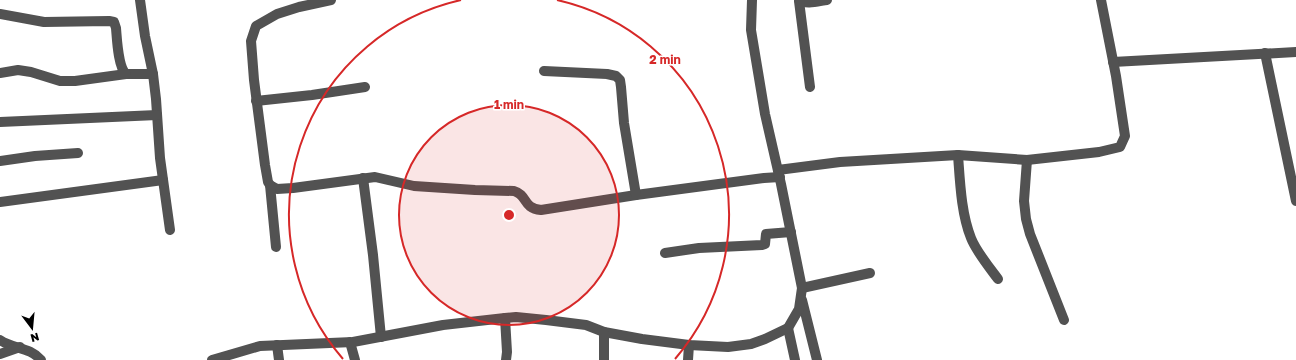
<svg xmlns="http://www.w3.org/2000/svg" width="1296" height="360" font-family="'Golos Text',sans-serif">
<style>
.lines{fill:none;stroke-linecap:round;stroke-linejoin:round}
.minor{stroke:#525252;stroke-width:10}
.ring{fill:none;stroke:#d62828;stroke-width:2}
.centre{fill:#d62828;stroke:#fff;stroke-width:2}
.ring-label{font-size:12px;text-anchor:middle;font-weight:bold;fill:#d62828;stroke:#fff;stroke-width:3;stroke-linejoin:round;paint-order:stroke}
</style>
<rect width="100%" height="100%" fill="#fff"/>
<g class="lines">
<!-- minor -->
<g class="minor">
<path d="M140 0 145 36 153 74 156 99 160 158 170 230"/>
<path d="M331 0 299 7 277 14 256 26 251 41 254 80 265 165 268 182 270 185 277 189 293 188 375 177 414 186 475 190 514 191C528 195 522 208 541 210L636 195 764 178 780 177"/>
<path d="M799 0C806 5 819 1 827 0"/>
<path d="M799 1 810 87"/>
<path d="M0 14 44 22 109 21 114 22 116 28C117 39 118 67 126 74H153"/>
<path d="M1265 53 1296 201"/>
<path d="M1113 62 1296 52"/>
<path d="M544 71 607 74 616 76 620 80 621 87 624 123 636 195"/>
<path d="M0 73 18 70 31 72 60 81H75L126 74"/>
<path d="M256 101 312 95 365 87"/>
<path d="M0 122 157 115"/>
<path d="M958 155C960 181 961 213 971 238 976 251 989 267 998 279"/>
<path d="M1027 160 1024 201 1026 219 1030 234 1064 320"/>
<path d="M0 161 35 156 78 153"/>
<path d="M778 170 840 162 958 155 1027 160 1099 152 1120 147 1125 136 1116 76 1101 0"/>
<path d="M363 178 373 255 381 337"/>
<path d="M270 185 276 247"/>
<path d="M0 202 163 180"/>
<path d="M665 253 699 248 762 245 765 244 766 234 791 232"/>
<path d="M802 288 870 273"/>
<path d="M802 300 817 360"/>
<path d="M505 318 507 352 506 360"/>
<path d="M788 328 795 360"/>
<path d="M0 340C13 349 30 347 41 360"/>
<path d="M350 342 355 360"/>
<path d="M277 345 279 360"/>
<path d="M0 354 20 347"/>
<path d="M212 360 260 346 353 342 443 325 505 318 516 317 546 320 586 325 604 332 642 339 689 345 728 347 751 344 765 339 788 328 799 309 802 288 781 184 765 114 751 30 752 0"/>
<path d="M604 360V332"/>
<path d="M688 360 689 345"/>
</g>
</g>
<!-- distance rings -->
<circle cx="509" cy="215" r="110" fill="#d62828" fill-opacity=".12"/>
<g class="ring">
<circle cx="509" cy="215" r="110"/>
<path d="M343 359A220 220 0 0 1 461 0M557 0A220 220 0 0 1 675 359"/>
</g>
<circle cx="509" cy="215" r="6" class="centre"/>
<g class="ring-label">
<text x="665" y="64">2 min</text>
<text x="509" y="109">1 min</text>
</g>
<!-- north arrow -->
<g transform="translate(32 328) rotate(164)" stroke="#ffffff" stroke-width="3" paint-order="stroke">
<path d="M0-3L7 15L0 10L-7 15Z" fill="#000000"/>
<text y="-6" font-size="11" font-weight="bold" text-anchor="middle" fill="#000000">N</text>
</g>
</svg>
